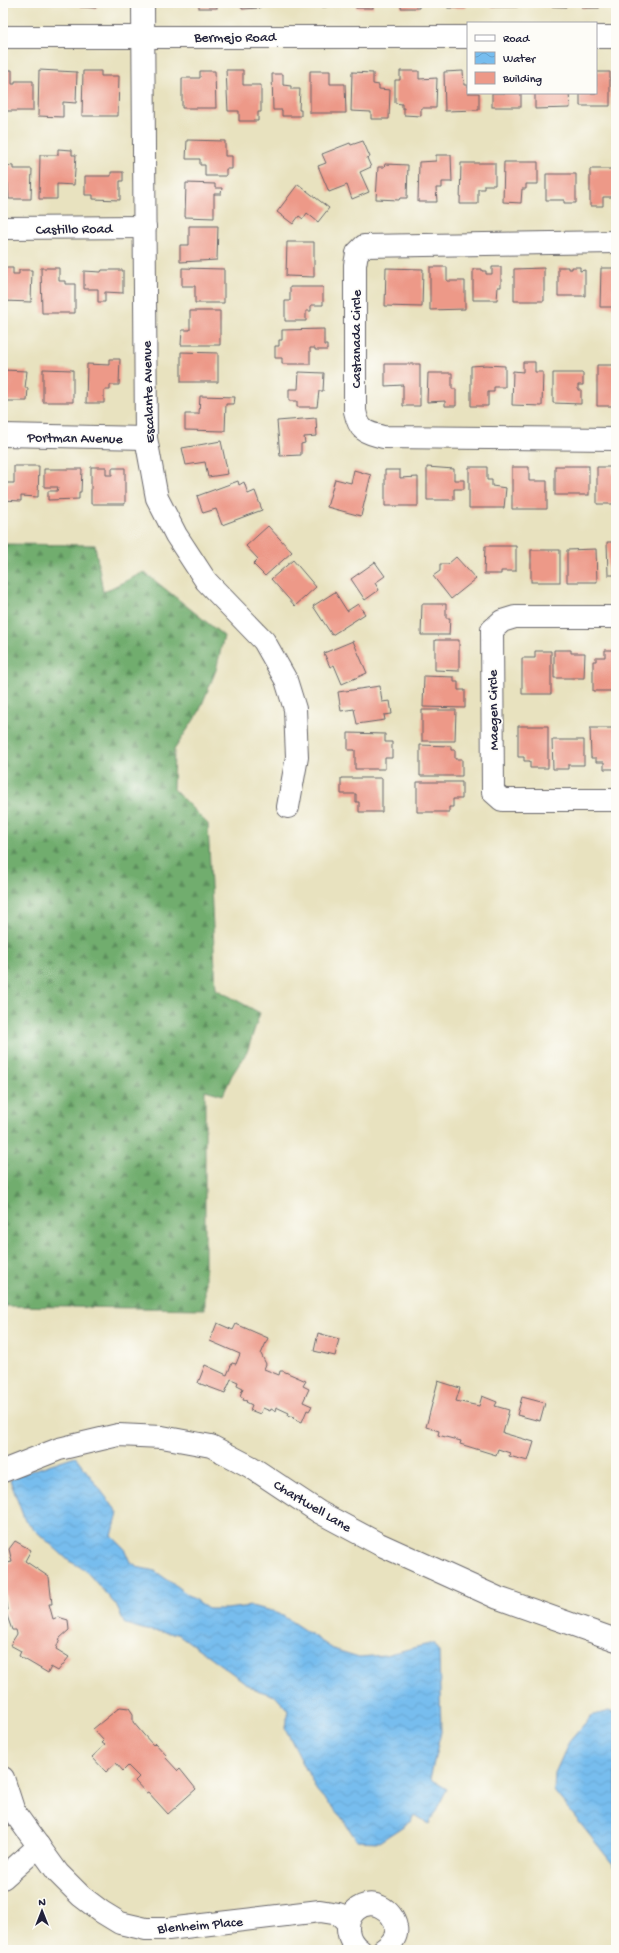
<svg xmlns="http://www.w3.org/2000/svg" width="619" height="1953" font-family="'Gochi Hand',sans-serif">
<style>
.forest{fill:url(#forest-firs);stroke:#4a6854}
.water{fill:url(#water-waves);stroke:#4c7094}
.building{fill:#ed9988}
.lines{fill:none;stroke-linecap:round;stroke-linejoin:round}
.minor-casing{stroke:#676569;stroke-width:24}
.minor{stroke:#fff;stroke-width:22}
.labels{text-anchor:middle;stroke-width:3.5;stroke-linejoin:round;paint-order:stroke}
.street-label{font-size:14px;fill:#22223b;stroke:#fdfcf7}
</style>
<defs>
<pattern id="forest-firs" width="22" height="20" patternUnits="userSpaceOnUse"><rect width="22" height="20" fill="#71ad6e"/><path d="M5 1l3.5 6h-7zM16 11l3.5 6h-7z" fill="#5c8c5c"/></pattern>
<pattern id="water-waves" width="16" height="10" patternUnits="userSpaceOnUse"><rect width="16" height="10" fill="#77bdee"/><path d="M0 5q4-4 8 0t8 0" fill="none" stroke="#67a2cd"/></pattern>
</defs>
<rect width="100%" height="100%" fill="#fdfcf7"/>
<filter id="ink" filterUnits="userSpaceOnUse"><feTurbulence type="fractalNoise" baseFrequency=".025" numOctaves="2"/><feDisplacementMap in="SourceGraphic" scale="8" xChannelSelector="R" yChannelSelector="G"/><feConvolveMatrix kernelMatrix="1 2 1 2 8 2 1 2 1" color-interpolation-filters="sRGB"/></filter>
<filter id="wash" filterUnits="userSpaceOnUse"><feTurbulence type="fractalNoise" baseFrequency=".012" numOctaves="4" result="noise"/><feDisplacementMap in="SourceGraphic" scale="16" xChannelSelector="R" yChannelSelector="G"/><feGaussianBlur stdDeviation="0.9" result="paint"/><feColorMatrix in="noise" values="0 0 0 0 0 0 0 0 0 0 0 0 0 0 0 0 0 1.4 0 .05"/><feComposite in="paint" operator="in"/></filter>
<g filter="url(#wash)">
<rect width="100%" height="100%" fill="#e8e2bf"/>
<!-- forest -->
<path class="forest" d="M3 544 95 545 103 592 144 572 224 636 216 670 199 712 174 750 173 789 208 824 216 989 260 1013 247 1052 232 1075 223 1095 205 1090V1309L3 1306Z"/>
<!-- water -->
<g class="water">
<path d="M75 1456 118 1513 112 1536 124 1548 130 1562 141 1568 155 1571 208 1609H226L251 1606 277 1612 333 1649 359 1657 385 1655 433 1643 439 1652 441 1732 430 1779 447 1789 429 1824 414 1815 411 1821 379 1842 357 1841 342 1818 317 1791 285 1728 288 1710 275 1696 254 1689 178 1634 146 1630 125 1624 116 1605 84 1569 69 1561 25 1521 10 1480 19 1475Z"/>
<path d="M609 1711 616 1714V1868L554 1791 555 1773 569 1742 591 1716Z"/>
</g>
<g id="blocks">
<!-- building -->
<g class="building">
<path d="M80 3H97L96 8 80 7Z"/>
<rect x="199" y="3" width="18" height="5"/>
<path d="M240 3H260V8L242 9V7H240Z"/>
<rect x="271" y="3" width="16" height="3"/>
<rect x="308" y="3" width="18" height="4"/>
<rect x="356" y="3" width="17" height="5"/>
<rect x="401" y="3" width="18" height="5"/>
<rect x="448" y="3" width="18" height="5"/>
<rect x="491" y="3" width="26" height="4"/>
<path d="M536 3H566V7L536 6Z"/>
<rect x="582" y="3" width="17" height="5"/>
<path d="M3 70H12V84H15V81H33V111H3Z"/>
<path d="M39 70 77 72 76 103 63 102V117L38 116Z"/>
<path d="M226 70H243V85H261V112H258V121H239V111H228Z"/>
<path d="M83 71H101V76H119L118 116H82Z"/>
<path d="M200 71H215L216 108H182V78H200Z"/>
<path d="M310 71H330V84H345L346 113H310Z"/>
<path d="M400 71H419V79L437 78 436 108H421V116L404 115V108H402V104L395 103V80H400Z"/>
<path d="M463 71 464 85H468V93H479V110L445 111 444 72Z"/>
<path d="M352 72 373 73V84L379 85V89L390 90 389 119H371V112L351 111Z"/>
<path d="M596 72H610V106H580V93H596Z"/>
<path d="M272 74H283V85L291 86V89H300L299 110H301V116H282V110H273Z"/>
<rect x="492" y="93" width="29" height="14"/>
<path d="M535 93H569L570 108 535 109Z"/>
<path d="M187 140 225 141V156H232V169H226V176H205V165H200V159H186Z"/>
<path d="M363 141 370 157 367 158 371 167 360 172 369 192 352 199 347 185 329 192 318 166 326 163 322 154 350 143 351 145Z"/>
<path d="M58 149 72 150V155H76L74 185 57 184V199H39L40 155H58Z"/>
<path d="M436 155H451L452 182H442V188H436L437 202H418L419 162 436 161Z"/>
<path d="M504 162H538V184H526V189H522L521 203 503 202Z"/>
<path d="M461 163H495V185H484V189H478V204H460Z"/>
<path d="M385 164 408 165 407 198H400L399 200 376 199 378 167H384Z"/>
<path d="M3 165 13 166V169H32L31 199H9L8 183H3Z"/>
<path d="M590 169H616V197H603V206H590Z"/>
<path d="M111 172H123V181H120V200L93 199V195H85V176H111Z"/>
<path d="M546 174H576V203H564V200H546Z"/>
<path d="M186 183 215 184V188H222L221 194H214V218L185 217Z"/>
<path d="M298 184 329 208 318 222 307 213 303 219 299 216 293 224 277 212Z"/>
<path d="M189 226H218L217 260 180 262V245H189Z"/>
<path d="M287 242H314V277L286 276Z"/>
<path d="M430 267H447V281H465V309L430 310Z"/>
<path d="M492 267H501V287H498L497 300H473V269H482V271H486V274H492Z"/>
<path d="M558 267H568V269H572V267H580V271L585 270V296H558Z"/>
<path d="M3 268H13V274H19V270H32L31 302 4 301Z"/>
<path d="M41 268H59V281H65V284H75V313H42Z"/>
<path d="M182 268 224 269V303H195V286H182Z"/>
<path d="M386 268 423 269 422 307 385 306Z"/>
<path d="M544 268V301H514V269Z"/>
<path d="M601 268H616V307H600Z"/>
<path d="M102 270H123V293L105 292V302H98V289H84V271L101 272Z"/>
<path d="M290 287H323V305H311V311H306V321H285V301H290Z"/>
<path d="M190 311H220V345H181L182 330H190Z"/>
<path d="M324 329V345H327V350H315V348H310V364H282V358H275V346H279V340H282V330Z"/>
<path d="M181 352 218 353V382H181Z"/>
<path d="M109 359H120L119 385H110V390H104V403H86L87 364 109 365Z"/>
<path d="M523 362H535V372H543L542 406 512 405 513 371 523 372Z"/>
<path d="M385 364H420V406H403V385L385 386Z"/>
<path d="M486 365 505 366V387H494V392H488V406H471V366Z"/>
<path d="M597 365H616L615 406H597Z"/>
<path d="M43 369 73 370V402H43Z"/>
<path d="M3 370 27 371 25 388H28L27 401H3Z"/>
<path d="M299 372 324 373 323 391H319L317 407H297V401H289V389H298Z"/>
<path d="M428 373H452V389H456V406H445V401L427 402Z"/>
<path d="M553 373H583V385H578V390H581V404L553 403Z"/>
<path d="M200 396 235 397 234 404H226L225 431 185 430V414H199Z"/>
<path d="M316 418 317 436 304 437 305 443 301 444V455L280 456 277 421Z"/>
<path d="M221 441 228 474 208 477 205 462 186 465 182 448Z"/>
<path d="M14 466H39L38 497 21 496V501L3 500V483H14Z"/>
<rect x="555" y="466" width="34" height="29"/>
<path d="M91 467H106V475H112V468H125V504H91Z"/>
<path d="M427 467 454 469V480H464V489H454V500H427Z"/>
<path d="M469 467H487V480H492V486L506 488 504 508H469Z"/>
<path d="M512 467H529V481H547V509H512Z"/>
<path d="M597 467H613V474H616V504H597Z"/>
<path d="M44 469H82L81 492H79V499L48 500V491H57L58 487H44Z"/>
<path d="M354 470 371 475 361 516 327 507 335 479 351 483Z"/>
<path d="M385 470H400V478L418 477V506H385Z"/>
<path d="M238 481 239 485 244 482 248 494 255 491 262 510 222 525 216 509 203 513 197 496Z"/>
<path d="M268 526 292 552 265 576 253 564 258 559 246 546Z"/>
<path d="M607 542H616V575H608Z"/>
<path d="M485 546H516V571H501V574H484Z"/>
<path d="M596 549 597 582H567V550Z"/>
<rect x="531" y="550" width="29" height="32"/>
<path d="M456 557 476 579 451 599 433 576 440 571V564H448Z"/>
<path d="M293 560 316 587 295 606 271 579Z"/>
<path d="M375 562 385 576 375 583 379 590 365 600 351 579Z"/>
<path d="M335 592 347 611 358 604 365 614 332 635 313 606Z"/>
<path d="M422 604H446V618H450L449 635H421Z"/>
<path d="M435 640H459V671L435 670Z"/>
<path d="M353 641 367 673 342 684 334 665 330 667 324 653Z"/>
<path d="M554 650H571V653H585L584 678H554Z"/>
<path d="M605 650H616V691H593V661H596V657H605Z"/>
<path d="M535 651H551V694H522V658H535Z"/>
<path d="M424 676 454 677V682H458V690H465V708L423 707Z"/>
<path d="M380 686 382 702 390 701 392 714 384 715 385 720 357 724 354 709 341 711 338 692Z"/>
<path d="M422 710H456L455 741H422Z"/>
<path d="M518 726H548V768H530V761H524V757H518Z"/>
<path d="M590 728H616V769H604V762H596V758H591Z"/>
<path d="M348 733 385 734V742H392V758H385V769H355V750H348Z"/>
<path d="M552 740H584V765H568V769H553Z"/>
<path d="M420 745 451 746V750H455V759H462V776H420Z"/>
<path d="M341 778H382V812H359V802H356V794H341Z"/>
<path d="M417 782H462V799H453V807H449V812H417Z"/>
<path d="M217 1323 233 1330 236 1324 268 1338 261 1354 266 1364 264 1369 279 1375 280 1371H283L306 1381 303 1386 309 1389 303 1402 312 1406 309 1411 307 1410 302 1422 293 1418 294 1417 288 1415 289 1413 276 1407 275 1411 271 1409 270 1411 263 1408 260 1414 250 1410 252 1405 246 1402 247 1401 243 1400 244 1398 240 1396 243 1388 237 1385 238 1382 231 1379 225 1393 198 1383 205 1365 227 1375 232 1363 236 1364 240 1354 210 1341Z"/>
<path d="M318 1333 339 1339 335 1356 314 1351Z"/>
<path d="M438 1381 460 1388 456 1401 479 1406 482 1396 497 1402 495 1406 509 1410 503 1433 534 1442 528 1461 509 1456 510 1453 498 1449 496 1455 460 1444 461 1441 438 1435 439 1431 426 1427Z"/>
<path d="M522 1397 545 1403 540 1421 517 1415Z"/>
<path d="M15 1541 31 1550 25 1561 49 1577 52 1604H49L53 1619 58 1617 68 1620 69 1630 60 1638 56 1649 69 1657 58 1671 51 1667 48 1673 19 1656 21 1651 10 1645 17 1634 16 1630H12L5 1610H8L3 1582V1564L12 1562 9 1549Z"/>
<path d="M120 1707 129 1708 133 1714V1722L143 1734 153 1745 155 1743 167 1756 165 1757 178 1771 180 1769 196 1789 168 1814 148 1792 146 1793 135 1781 139 1777 128 1766 123 1771 116 1763 106 1772 92 1757 105 1745 102 1743 104 1741 93 1729Z"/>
</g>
</g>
</g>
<g filter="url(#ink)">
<use href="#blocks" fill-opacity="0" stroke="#676569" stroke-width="1"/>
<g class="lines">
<defs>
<g id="minor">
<path d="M143 3 146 438 157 498 176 535 206 581 264 641 286 680 295 709 297 757 288 807"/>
<path d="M3 37H468"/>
<path d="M596 37H616"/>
<path d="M3 228 145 227"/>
<path d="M616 242 364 246 357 253 355 265V411C359 431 365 432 383 437L616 439"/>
<path d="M3 435 146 438"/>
<path d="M616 617H515L502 621 492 630 493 792 502 800H616"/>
<path d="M3 1471 59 1449 118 1435 162 1437 211 1446 251 1467 319 1512 379 1544 498 1598 616 1640"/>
<path d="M3 1778 14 1812 58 1873 81 1896 102 1912 120 1923 146 1929H168L320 1911 339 1914 348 1923"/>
<path d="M3 1878 39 1846"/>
<path d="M360 1950C347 1941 343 1922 356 1910 372 1896 393 1910 396 1927 398 1937 390 1945 383 1950"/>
</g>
</defs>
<!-- minor casing -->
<use href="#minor" class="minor-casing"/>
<!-- minor -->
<use href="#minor" class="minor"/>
</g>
</g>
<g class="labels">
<!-- street labels -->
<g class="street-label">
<text x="235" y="41">Bermejo Road</text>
<text transform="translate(74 228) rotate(-1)" y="5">Castillo Road</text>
<text transform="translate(355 339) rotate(-90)" y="5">Castanada Circle</text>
<text transform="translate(147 392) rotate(-92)" y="5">Escalante Avenue</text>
<text transform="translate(75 437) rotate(1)" y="5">Portman Avenue</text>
<text transform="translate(492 710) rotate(-91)" y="5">Maegen Circle</text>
<text transform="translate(313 1505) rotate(31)" y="5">Chartwell Lane</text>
<text transform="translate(200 1924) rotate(-5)" y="5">Blenheim Place</text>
</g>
</g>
<!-- margin -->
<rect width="619" height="1953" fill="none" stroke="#fdfcf7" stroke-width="16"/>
<!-- legend -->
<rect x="467" y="22" width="130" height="72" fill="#fdfcf7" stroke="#a5a5ac"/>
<rect x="475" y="35" width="20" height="6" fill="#ffffff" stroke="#a5a5ac"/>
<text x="503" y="42" font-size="12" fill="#22223b">Road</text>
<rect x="475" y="52" width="20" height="12" fill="url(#water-waves)" stroke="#a5a5ac"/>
<text x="503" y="62" font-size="12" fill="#22223b">Water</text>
<rect x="475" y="72" width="20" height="12" fill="#ed9988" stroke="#a5a5ac"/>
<text x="503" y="82" font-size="12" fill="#22223b">Building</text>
<!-- north arrow -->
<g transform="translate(42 1911)" stroke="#fdfcf7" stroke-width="3" paint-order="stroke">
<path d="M0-3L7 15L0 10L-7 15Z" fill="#22223b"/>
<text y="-6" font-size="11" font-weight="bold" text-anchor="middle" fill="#22223b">N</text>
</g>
</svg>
